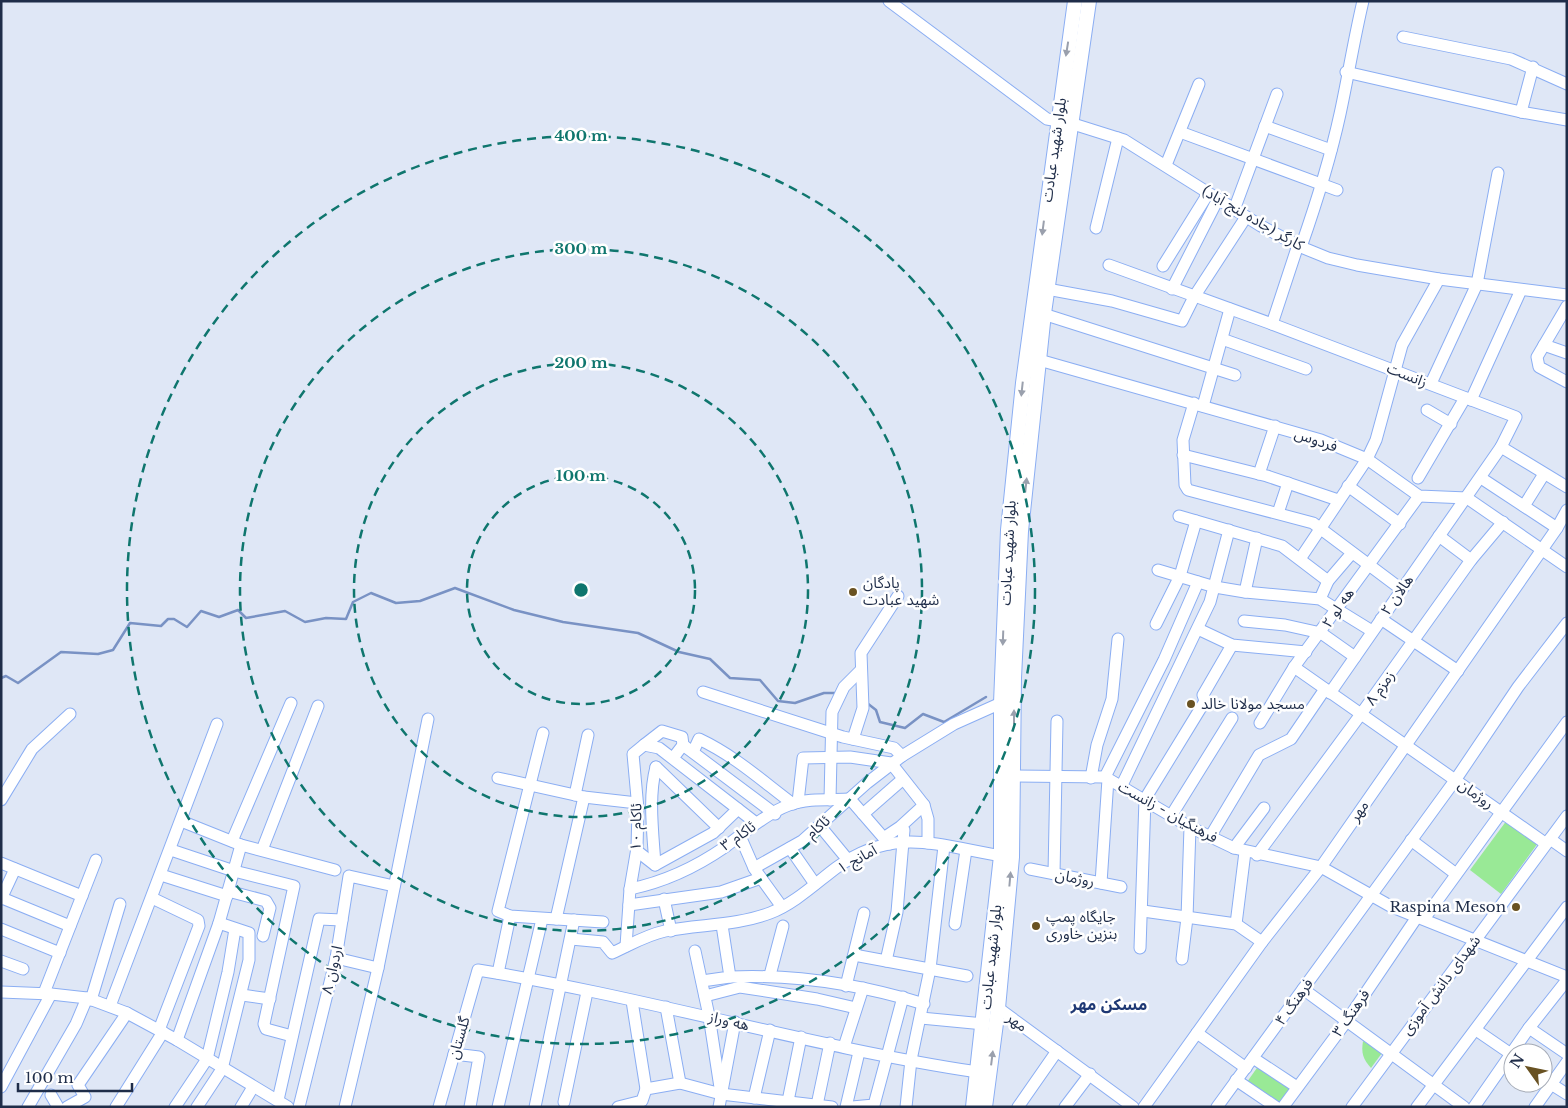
<svg xmlns="http://www.w3.org/2000/svg" width="1568" height="1108" font-family="'Libre Baskerville','Noto Sans Arabic',serif">
<style>
.green{fill:#99e996}
.lines{fill:none;stroke-linecap:round;stroke-linejoin:round}
.stream{stroke:#7992c4;stroke-width:2.5}
.minor-casing{stroke:#8baef3;stroke-width:13}
.major-casing{stroke:#8baef3;stroke-width:16}
.minor{stroke:#fff;stroke-width:11}
.major{stroke:#fff;stroke-width:14}
.oneway{fill:#9aa0ad}
.ring{fill:none;stroke:#0f766e;stroke-width:2.5;stroke-dasharray:9 6}
.poi-dot{fill:#695222;stroke:#fff;stroke-width:2}
.labels{text-anchor:middle;stroke-width:5;stroke-linejoin:round;paint-order:stroke}
.street-label{font-size:15px;fill:#1f2d49;stroke:#fff}
.poi-label{font-size:15px;fill:#1f2d49;stroke:#fff;text-anchor:start}
.neighbourhood-label{font-size:16px;font-weight:bold;fill:#1e3874;stroke:#fff}
.centre{fill:#0f766e;stroke:#fff;stroke-width:2.5}
.ring-label{font-size:15px;text-anchor:middle;font-weight:bold;fill:#0f766e;stroke:#fff;stroke-width:5;stroke-linejoin:round;paint-order:stroke}
</style>
<rect width="100%" height="100%" fill="#dfe7f6"/>
<!-- green -->
<g class="green">
<path d="M1507 820 1538 843 1501 894 1470 870Z"/>
<path d="M1363 1041 1382 1053 1371 1068C1363 1059 1361 1053 1363 1041Z"/>
<path d="M1259 1065 1290 1088 1278 1104 1247 1082Z"/>
</g>
<g class="lines">
<!-- stream -->
<g class="stream">
<path d="M1 678 6 676 18 683 61 652 98 654 113 650 130 623 161 626 168 619H174L187 627 201 611 219 617 238 610 246 618 285 611 305 622 326 618 346 619 353 602 371 593 396 603 420 601 455 588 514 610 563 622 638 633 679 652 710 659 730 678 760 680 778 701 795 703 824 693H837"/>
<path d="M867 703 876 710 880 722 905 728 923 714 944 722 986 697"/>
</g>
<defs>
<g id="minor">
<path d="M889 1 1047 119 1070 123 1124 140 1261 226 1301 247 1328 258 1357 265 1439 279 1567 295"/>
<path d="M1403 37 1511 59 1567 84"/>
<path d="M1346 72 1521 112 1567 120"/>
<path d="M1521 112 1533 67"/>
<path d="M1265 126 1331 150"/>
<path d="M1180 132 1337 190"/>
<path d="M1166 165 1199 84"/>
<path d="M1234 210 1277 94"/>
<path d="M1096 228 1118 138"/>
<path d="M1301 247C1316 204 1330 160 1340 114 1348 77 1354 39 1363 1"/>
<path d="M1109 265 1272 324 1516 417 1501 447 1567 487"/>
<path d="M1163 266 1206 197"/>
<path d="M1047 289 1112 301 1182 321 1194 297 1246 217"/>
<path d="M1172 289 1218 199"/>
<path d="M1567 306 1537 357 1539 367 1567 382"/>
<path d="M1037 312 1235 375"/>
<path d="M1272 324 1298 245"/>
<path d="M1222 339 1306 369"/>
<path d="M1544 345 1567 353"/>
<path d="M1032 358 1321 440 1367 459 1419 496 1467 498 1567 567"/>
<path d="M1433 379 1477 284 1498 173"/>
<path d="M1471 400 1521 290"/>
<path d="M1194 403 1183 440 1185 485 1188 490 1313 523 1401 589"/>
<path d="M1203 406 1230 309"/>
<path d="M1427 410 1451 424"/>
<path d="M1183 455 1267 476 1338 500"/>
<path d="M1259 474 1275 426"/>
<path d="M1418 478 1465 398"/>
<path d="M1481 478 1557 528"/>
<path d="M1348 486 1400 524"/>
<path d="M1524 506 1544 474"/>
<path d="M1278 513 1288 483"/>
<path d="M1179 516 1282 546 1328 581"/>
<path d="M1439 536 1471 560"/>
<path d="M1300 559 1367 459 1376 440 1402 345 1439 279"/>
<path d="M1158 570 1215 587 1245 592 1320 599 1372 631"/>
<path d="M1245 592 1257 538"/>
<path d="M1320 599 1328 581 1352 553"/>
<path d="M1381 619 1458 671"/>
<path d="M1244 621 1285 625 1321 633 1355 657"/>
<path d="M1156 624 1180 576 1196 521"/>
<path d="M1198 629 1232 645 1306 652"/>
<path d="M1294 667 1545 843"/>
<path d="M703 692 843 737 894 748 902 756"/>
<path d="M1330 693 1501 447"/>
<path d="M1260 723 1294 667 1419 496"/>
<path d="M543 733 498 911 510 916 603 922"/>
<path d="M853 739 863 708 861 653 898 596"/>
<path d="M644 745 662 731 682 737 683 745"/>
<path d="M693 752 699 739C735 756 761 780 793 804"/>
<path d="M673 758 683 745 775 814"/>
<path d="M656 767 719 828"/>
<path d="M1014 776 1105 777 1190 827 1234 848 1321 867 1392 907 1567 977"/>
<path d="M1105 777 1164 660 1198 582"/>
<path d="M498 778 584 797 637 803"/>
<path d="M1091 778 1097 745 1112 699 1118 639"/>
<path d="M1122 785 1210 602 1229 530"/>
<path d="M575 795 588 735"/>
<path d="M1 800 32 749 70 714"/>
<path d="M830 800 832 712 844 687 861 670"/>
<path d="M798 802 803 758 850 757 891 763 924 805 928 819V843"/>
<path d="M863 814 903 779"/>
<path d="M1171 816 1232 718"/>
<path d="M181 821 241 845 335 870"/>
<path d="M820 826 848 860"/>
<path d="M740 836 754 868"/>
<path d="M885 837 900 827 924 805"/>
<path d="M1210 837 1259 755 1291 739 1325 689"/>
<path d="M1550 839 1567 851"/>
<path d="M1411 840 1456 874"/>
<path d="M232 841 291 703"/>
<path d="M790 848 815 884"/>
<path d="M1234 848 1264 808"/>
<path d="M171 850 234 871 294 886 264 1024 266 1029 292 1036"/>
<path d="M262 850 318 706"/>
<path d="M637 851 655 865 713 833 738 809"/>
<path d="M1257 855 1361 714 1471 560 1503 522"/>
<path d="M1 863 82 896"/>
<path d="M655 865C653 833 648 797 656 767"/>
<path d="M1030 869 1121 887"/>
<path d="M1054 874 1057 721"/>
<path d="M161 875 227 896"/>
<path d="M761 878 782 907"/>
<path d="M1101 883 1108 779"/>
<path d="M630 889C664 882 696 867 725 847 744 833 767 813 789 805 807 798 831 800 850 799L889 844"/>
<path d="M228 891 266 901 270 908 263 936"/>
<path d="M2 898 70 926"/>
<path d="M152 898 198 920 199 926 159 1030"/>
<path d="M1 899 15 869"/>
<path d="M664 899 671 931"/>
<path d="M629 905 721 892 761 878 754 868 802 841 867 783 902 756 954 724 1001 703"/>
<path d="M1143 911 1236 924 1262 942"/>
<path d="M556 919 584 797"/>
<path d="M1424 919 1567 722"/>
<path d="M955 924 966 850"/>
<path d="M1236 924 1245 852"/>
<path d="M1 929 60 953"/>
<path d="M571 939 603 942 612 953C630 945 646 935 665 931 700 924 736 926 770 913 794 904 816 883 836 868 893 826 937 845 1001 856"/>
<path d="M626 946 630 889 637 848 638 809 633 754 644 745 659 748 756 823"/>
<path d="M1140 948 1145 799 1205 701 1203 695 1232 645"/>
<path d="M695 951 709 1016 721 1094"/>
<path d="M854 955 967 976"/>
<path d="M336 958 378 968"/>
<path d="M1182 959 1187 918 1190 827"/>
<path d="M1 961 23 969"/>
<path d="M886 961 897 912 904 830"/>
<path d="M498 973 510 916"/>
<path d="M770 975 783 926"/>
<path d="M730 977C795 974 862 985 924 1004"/>
<path d="M702 981 730 977 722 925"/>
<path d="M846 986 864 913"/>
<path d="M1303 989 1464 1107"/>
<path d="M1 992 51 994 87 998 127 1013 177 1040 288 1107"/>
<path d="M44 993 96 860"/>
<path d="M242 995 270 999"/>
<path d="M705 996 740 987 817 999 856 1008"/>
<path d="M91 1000 120 904"/>
<path d="M632 1001 646 1089"/>
<path d="M110 1006 217 724"/>
<path d="M666 1007 680 1083"/>
<path d="M998 1008 1133 1107"/>
<path d="M921 1018 984 1024"/>
<path d="M1529 1028 1567 1054"/>
<path d="M1476 1030 1511 1054"/>
<path d="M1197 1033 1246 1068"/>
<path d="M177 1040 219 923 241 845"/>
<path d="M844 1047 863 988"/>
<path d="M454 1054 479 1057 470 1107"/>
<path d="M1253 1058 1297 1087"/>
<path d="M1236 1080 1276 1107"/>
<path d="M1551 1084 1567 1094"/>
<path d="M1 1087 51 994"/>
<path d="M51 1095 58 1107"/>
<path d="M754 1098 770 1030"/>
<path d="M278 1100 319 919 342 920"/>
<path d="M788 1101 801 1037"/>
<path d="M564 1102 587 992"/>
<path d="M817 1105 830 1043"/>
<path d="M28 1107 76 1024 87 998"/>
<path d="M67 1107 85 1097 78 1085 127 1013"/>
<path d="M116 1107 163 1032"/>
<path d="M175 1107 207 1059 228 972 235 929"/>
<path d="M197 1107 222 1069 249 960V933L219 923"/>
<path d="M241 1107 253 1087"/>
<path d="M299 1107 336 958 349 876 394 886"/>
<path d="M345 1107 378 968 428 719"/>
<path d="M439 1107 478 970C646 997 810 1047 978 1072"/>
<path d="M498 1107 542 919"/>
<path d="M535 1107 574 920"/>
<path d="M618 1107 642 1101 646 1089 680 1083 721 1094 832 1107"/>
<path d="M719 1107 735 1022"/>
<path d="M846 1107 859 1052"/>
<path d="M852 1107 874 1105 903 997"/>
<path d="M906 1107 911 1060 930 969 944 846"/>
<path d="M1018 1107 1057 1051"/>
<path d="M1065 1107 1090 1074"/>
<path d="M1144 1107 1262 942 1321 867 1557 528 1567 510"/>
<path d="M1217 1107 1456 779 1518 687 1567 623"/>
<path d="M1283 1107 1346 1022 1417 917"/>
<path d="M1352 1107 1567 816"/>
<path d="M1417 1107 1567 907"/>
<path d="M1474 1107 1529 1028 1567 980"/>
<path d="M1535 1107 1567 1062"/>
</g>
<g id="major">
<path d="M973 1107 1001 856V703L1008 530 1023 383 1075 1"/>
<path d="M985 1107 998 1008 1012 857 1014 678 1021 531 1044 313 1089 1"/>
</g>
</defs>
<!-- minor casing -->
<use href="#minor" class="minor-casing"/>
<!-- major casing -->
<use href="#major" class="major-casing"/>
<!-- minor -->
<use href="#minor" class="minor"/>
<!-- major -->
<use href="#major" class="major"/>
</g>
<!-- one-way arrows -->
<defs><path id="oneway-solid" d="M-6-.8H1V-3.2L6.5 0L1 3.2V.8H-6Z" transform="scale(1.25)"/></defs>
<g class="oneway">
<use href="#oneway-solid" transform="translate(1067 49) rotate(99)"/>
<use href="#oneway-solid" transform="translate(1043 228) rotate(97)"/>
<use href="#oneway-solid" transform="translate(1022 389) rotate(96)"/>
<use href="#oneway-solid" transform="translate(1026 485) rotate(-84)"/>
<use href="#oneway-solid" transform="translate(1003 638) rotate(92)"/>
<use href="#oneway-solid" transform="translate(1014 717) rotate(-90)"/>
<use href="#oneway-solid" transform="translate(1010 879) rotate(-85)"/>
<use href="#oneway-solid" transform="translate(992 1058) rotate(-83)"/>
</g>
<!-- distance rings -->
<g class="ring">
<circle cx="581" cy="590" r="114"/>
<circle cx="581" cy="590" r="227"/>
<circle cx="581" cy="590" r="341"/>
<circle cx="581" cy="590" r="454"/>
</g>
<!-- markers -->
<g class="poi-dot">
<circle cx="853" cy="592" r="5"/>
<circle cx="1191" cy="704" r="5"/>
<circle cx="1516" cy="907" r="5"/>
<circle cx="1036" cy="926" r="5"/>
</g>
<g class="labels">
<!-- street labels -->
<g class="street-label">
<text transform="translate(1054 150) rotate(-82)" y="5">بلوار شهید عبادت</text>
<text transform="translate(1253 218) rotate(30)" y="5">کارگر (جاده لنج آباد)</text>
<text transform="translate(1407 375) rotate(22)" y="5">زانست</text>
<text transform="translate(1316 440) rotate(19)" y="5">فردوس</text>
<text transform="translate(1008 553) rotate(-87)" y="5">بلوار شهید عبادت</text>
<text transform="translate(1397 595) rotate(-55)" y="5">هالان ۲</text>
<text transform="translate(1338 608) rotate(-55)" y="5">هه لو ۲</text>
<text transform="translate(1380 688) rotate(-55)" y="5">زمزم ۸</text>
<text transform="translate(1476 794) rotate(35)" y="5">روژمان</text>
<text transform="translate(1359 811) rotate(-55)" y="5">مهر</text>
<text transform="translate(1168 812) rotate(29)" y="5">فرهنگیان - زانست</text>
<text transform="translate(636 827) rotate(-89)" y="5">ئاکام ۱۰</text>
<text transform="translate(818 827) rotate(-41)" y="5">ئاکام</text>
<text transform="translate(738 836) rotate(-35)" y="5">ئاکام ۳</text>
<text transform="translate(857 859) rotate(-29)" y="5">آمانج ۱</text>
<text transform="translate(1075 878) rotate(11)" y="5">روژمان</text>
<text transform="translate(991 957) rotate(-84)" y="5">بلوار شهید عبادت</text>
<text transform="translate(332 970) rotate(-77)" y="5">اردوان ۸</text>
<text transform="translate(1441 985) rotate(-53)" y="5">شهدای دانش آموزی</text>
<text transform="translate(1294 1002) rotate(-54)" y="5">فرهنگ ۴</text>
<text transform="translate(1351 1013) rotate(-55)" y="5">فرهنگ ۳</text>
<text transform="translate(729 1021) rotate(13)" y="5">هه وراز</text>
<text transform="translate(1017 1022) rotate(36)" y="5">مهر</text>
<text transform="translate(459 1038) rotate(-74)" y="5">گلستان</text>
</g>
<!-- poi labels -->
<g class="poi-label">
<text x="863" y="588">پادگان<tspan x="863" dy="17">شهید عبادت</tspan></text>
<text x="1201" y="709">مسجد مولانا خالد</text>
<text x="1506" y="912" text-anchor="end">Raspina Meson</text>
<text x="1046" y="922">جایگاه پمپ<tspan x="1046" dy="17">بنزین خاوری</tspan></text>
</g>
<!-- neighbourhood labels -->
<g class="neighbourhood-label">
<text x="1109" y="1010">مسکن مهر</text>
</g>
</g>
<circle cx="581" cy="590" r="8" class="centre"/>
<g class="ring-label">
<text x="581" y="141">400 m</text>
<text x="581" y="254">300 m</text>
<text x="581" y="368">200 m</text>
<text x="581" y="481">100 m</text>
</g>
<!-- border -->
<rect width="1568" height="1108" fill="none" stroke="#1f2d49" stroke-width="5"/>
<!-- north arrow -->
<g transform="translate(1528 1068) rotate(303)"><circle r="24" fill="#ffffff" stroke="#a5abb6"/>
<path d="M0-4L9 19L0 12L-9 19Z" fill="#695222"/>
<text y="-8" font-size="14" font-weight="bold" text-anchor="middle" fill="#1f2d49">N</text>
</g>
<!-- scale -->
<path d="M18 1083v8h114v-8" fill="none" stroke="#1f2d49" stroke-width="2.5"/>
<text x="25" y="1083" font-size="15" fill="#1f2d49" stroke="#ffffff" stroke-width="4" paint-order="stroke">100 m</text>
</svg>
